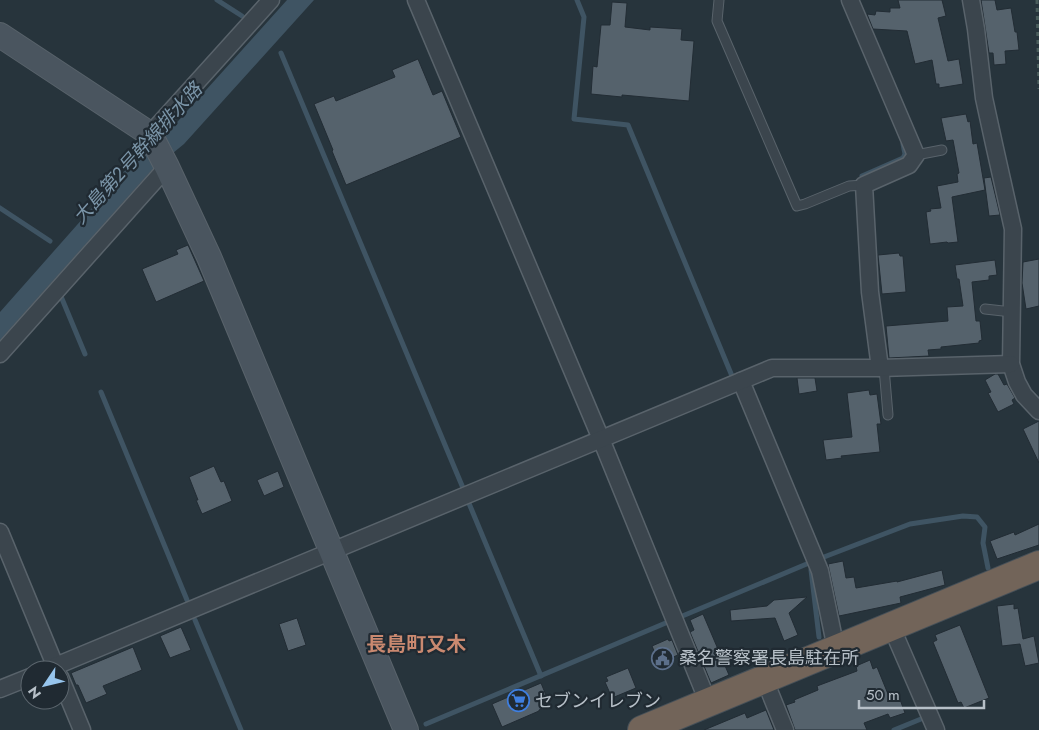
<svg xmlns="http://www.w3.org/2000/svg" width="1039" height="730" font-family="Jost,'Noto Sans JP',sans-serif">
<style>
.water{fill:#3f5463}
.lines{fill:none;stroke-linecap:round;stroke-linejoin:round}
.stream{stroke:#3f5463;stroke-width:5}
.building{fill:#55626c;stroke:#222c34}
.lane-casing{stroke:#59636b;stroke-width:11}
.street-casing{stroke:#59636b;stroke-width:19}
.secondary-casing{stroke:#59636b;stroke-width:26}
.highway-casing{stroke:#465058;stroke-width:30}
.path{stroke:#4b5e5d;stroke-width:3;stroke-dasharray:4 4;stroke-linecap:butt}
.lane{stroke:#3b454d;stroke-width:9}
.street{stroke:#3b454d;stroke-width:16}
.secondary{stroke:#4a555f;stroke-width:24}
.highway{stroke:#726459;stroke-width:28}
.labels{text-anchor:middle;stroke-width:4.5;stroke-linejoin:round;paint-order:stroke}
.poi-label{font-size:18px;fill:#b7c0c8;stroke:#202a32;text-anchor:start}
.water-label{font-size:19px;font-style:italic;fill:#7b95a8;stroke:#202a32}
.quarter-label{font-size:20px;font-weight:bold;fill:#ca8970;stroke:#202a32}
</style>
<rect width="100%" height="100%" fill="#27343c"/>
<!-- water -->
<path class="water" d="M287 0H314L184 144 151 171 0 340V312L138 156 170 130Z"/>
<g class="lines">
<!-- stream -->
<g class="stream">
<path d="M217 0 242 16"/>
<path d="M577 0 584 17 574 119 628 125 732 376"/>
<path d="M281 53 463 488"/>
<path d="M862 176 903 158 905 154 903 144"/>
<path d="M0 208 50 241"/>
<path d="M60 294 85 354"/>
<path d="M101 392 187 600"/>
<path d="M468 501 541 676"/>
<path d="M824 557 910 524 963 516 977 517 985 527 983 543 988 568"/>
<path d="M811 570 819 637"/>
<path d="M680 617 809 563"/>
<path d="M195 620 241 730"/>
<path d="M426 724 668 622"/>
<path d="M894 730 921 719"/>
</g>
</g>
<!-- building -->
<g class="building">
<path d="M898 0H942L946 16 938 18 948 61 959 59 963 84 939 88V84H936L932 60 915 64 907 31 873 29 867 14 875 15 876 11 890 12V8H900Z"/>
<path d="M981 0H995L997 10 1011 8 1015 32H1017L1019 50 1005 51 1006 64 994 65 993 53H989Z"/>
<path d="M612 2 627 3 625 27 650 30V27L682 29 681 40 694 41 689 101 622 95V97L591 94 593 66 597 67 601 25H610Z"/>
<path d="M418 59 433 95 442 91 461 137 346 185 332 151 333 150 314 104 334 96 336 101 395 77 392 70Z"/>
<path d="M966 114 968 122 970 121 973 144 977 143 985 190 952 197 958 242 948 243 947 242 930 244 926 212 931 211 930 209 941 208 937 186 958 182 957 174 959 173 953 140 946 141 941 118Z"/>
<path d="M991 177 1000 215 989 216 984 178Z"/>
<path d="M188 245 204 281 156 302 142 269 178 254 176 250Z"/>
<path d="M899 253 900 256H903L906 292 882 294 878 255Z"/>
<path d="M1039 259V306L1026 309 1022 283 1023 262Z"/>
<path d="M995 260 997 275 989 276V280L972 282 976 321H980L982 340 979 341V343L941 347V349L928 350 929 356 889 358 886 326 948 321 947 307 963 306 959 279H957L955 265Z"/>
<path d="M995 374H998L1004 385 1007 384 1015 398 1012 400 1014 404 998 412 988 393 991 392 985 380Z"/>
<path d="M797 378H815L817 391 799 394Z"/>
<path d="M869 390 870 395 877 394 881 424H877L880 452 841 456 842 458 826 460 823 440 852 437 847 393Z"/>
<path d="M1039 421V463L1023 429Z"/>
<path d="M214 466 221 482 224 481 232 501 202 514 196 500H198L189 477Z"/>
<path d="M278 471 284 487 264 496 257 480Z"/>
<path d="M1039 524V545L997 559 990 541 1014 532 1015 535Z"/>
<path d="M843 561 846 578 854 577 856 588 897 581V582L942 570 945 585 900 597 901 603 839 616 828 564Z"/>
<path d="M807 597 789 613 798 635 784 641 775 618 731 621 730 610 767 606 774 600Z"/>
<path d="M1014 604V609L1018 608 1023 639 1034 636 1039 663 1025 666 1020 644 1002 646 997 606Z"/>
<path d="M703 614 729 675 711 683 690 632 694 630 690 620Z"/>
<path d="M297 618 306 645 288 651 279 624Z"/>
<path d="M960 625 989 698 964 708 961 702 958 703 933 642 937 640 935 635Z"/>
<path d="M181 627 191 650 170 658 160 636Z"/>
<path d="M668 639 669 641 672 640 678 655 659 663 652 646Z"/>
<path d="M133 647 142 670 103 686 107 694 86 703 78 685H76L71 673Z"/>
<path d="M870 660 873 669 877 667 888 694 891 693 893 696 898 694 905 713 890 718 888 714 864 723 867 730H795L786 705 795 702 794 700 818 690 817 686 857 671 856 666Z"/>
<path d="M628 668 636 688 612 698 605 682 608 681 606 677Z"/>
<path d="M541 683 550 705 539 710V711L502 727 492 704Z"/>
<path d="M766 710 774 730H704L745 713 747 718Z"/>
</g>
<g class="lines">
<defs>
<g id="lane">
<path d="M719 0 717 21 797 206 805 204 849 186 864 185"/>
<path d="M916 155 942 150"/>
<path d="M985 309 1012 312"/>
<path d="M884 368 888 415"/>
</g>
<g id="street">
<path d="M416 0 601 439 708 702"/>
<path d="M850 0 916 155 909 165 864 185 870 292 880 368"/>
<path d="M971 0 976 29 984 98 994 144 1013 229 1011 364 1017 382 1024 395 1039 411"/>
<path d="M150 134 271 0"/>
<path d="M0 354 167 167"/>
<path d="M741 381 820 571 836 649"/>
<path d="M0 532 57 670"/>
<path d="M891 626 936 730"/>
<path d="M46 670 772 368H880L1011 364"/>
<path d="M60 677 82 730"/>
<path d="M764 678 785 730"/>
<path d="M0 689 30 677"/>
</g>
<path id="secondary" d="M0 35 150 134 167 167 209 257 406 730"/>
<path id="highway" d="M642 730 1039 565"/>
</defs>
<!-- lane casing -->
<use href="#lane" class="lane-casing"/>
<!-- street casing -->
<use href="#street" class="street-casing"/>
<!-- secondary casing -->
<use href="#secondary" class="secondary-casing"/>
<!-- highway casing -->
<use href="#highway" class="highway-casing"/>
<!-- path -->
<path class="path" d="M1037 0 1039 89"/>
<!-- lane -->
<use href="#lane" class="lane"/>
<!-- street -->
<use href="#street" class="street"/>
<!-- secondary -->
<use href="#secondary" class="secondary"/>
<!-- highway -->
<use href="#highway" class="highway"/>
</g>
<!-- icons -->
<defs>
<symbol id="civic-ring" viewBox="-11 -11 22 22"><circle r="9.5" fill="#202a32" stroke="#5c6f8a" stroke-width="1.5"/><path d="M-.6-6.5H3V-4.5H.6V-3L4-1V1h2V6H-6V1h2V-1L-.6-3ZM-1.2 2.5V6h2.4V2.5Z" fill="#5c6f8a"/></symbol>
<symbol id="supermarket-ring" viewBox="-11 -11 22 22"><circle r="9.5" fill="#202a32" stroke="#3f7fe0" stroke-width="1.5"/><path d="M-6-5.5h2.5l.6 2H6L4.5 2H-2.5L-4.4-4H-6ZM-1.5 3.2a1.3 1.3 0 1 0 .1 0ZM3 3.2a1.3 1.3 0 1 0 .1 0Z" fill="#3f7fe0"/></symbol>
</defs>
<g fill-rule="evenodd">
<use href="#civic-ring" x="650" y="646" width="25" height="25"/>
<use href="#supermarket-ring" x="506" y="688" width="25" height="25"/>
</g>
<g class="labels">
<!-- poi labels -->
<g class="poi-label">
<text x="679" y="664">桑名警察署長島駐在所</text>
<text x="535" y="707">セブンイレブン</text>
</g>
<!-- water labels -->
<g class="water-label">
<text transform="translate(137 153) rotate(-48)" y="7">大島第2号幹線排水路</text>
</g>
<!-- quarter labels -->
<g class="quarter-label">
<text x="416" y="651">長島町又木</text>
</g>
</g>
<!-- north arrow -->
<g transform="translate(45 685) rotate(235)"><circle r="24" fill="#202a32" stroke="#5c666e"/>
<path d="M0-4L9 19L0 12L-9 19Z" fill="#97c5ed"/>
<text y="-8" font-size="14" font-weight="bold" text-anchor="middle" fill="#b7c0c8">N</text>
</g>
<!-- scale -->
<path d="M859 700v8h125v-8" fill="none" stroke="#b7c0c8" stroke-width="2.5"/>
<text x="866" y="700" font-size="15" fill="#b7c0c8" stroke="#202a32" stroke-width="4" paint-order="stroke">50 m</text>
</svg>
